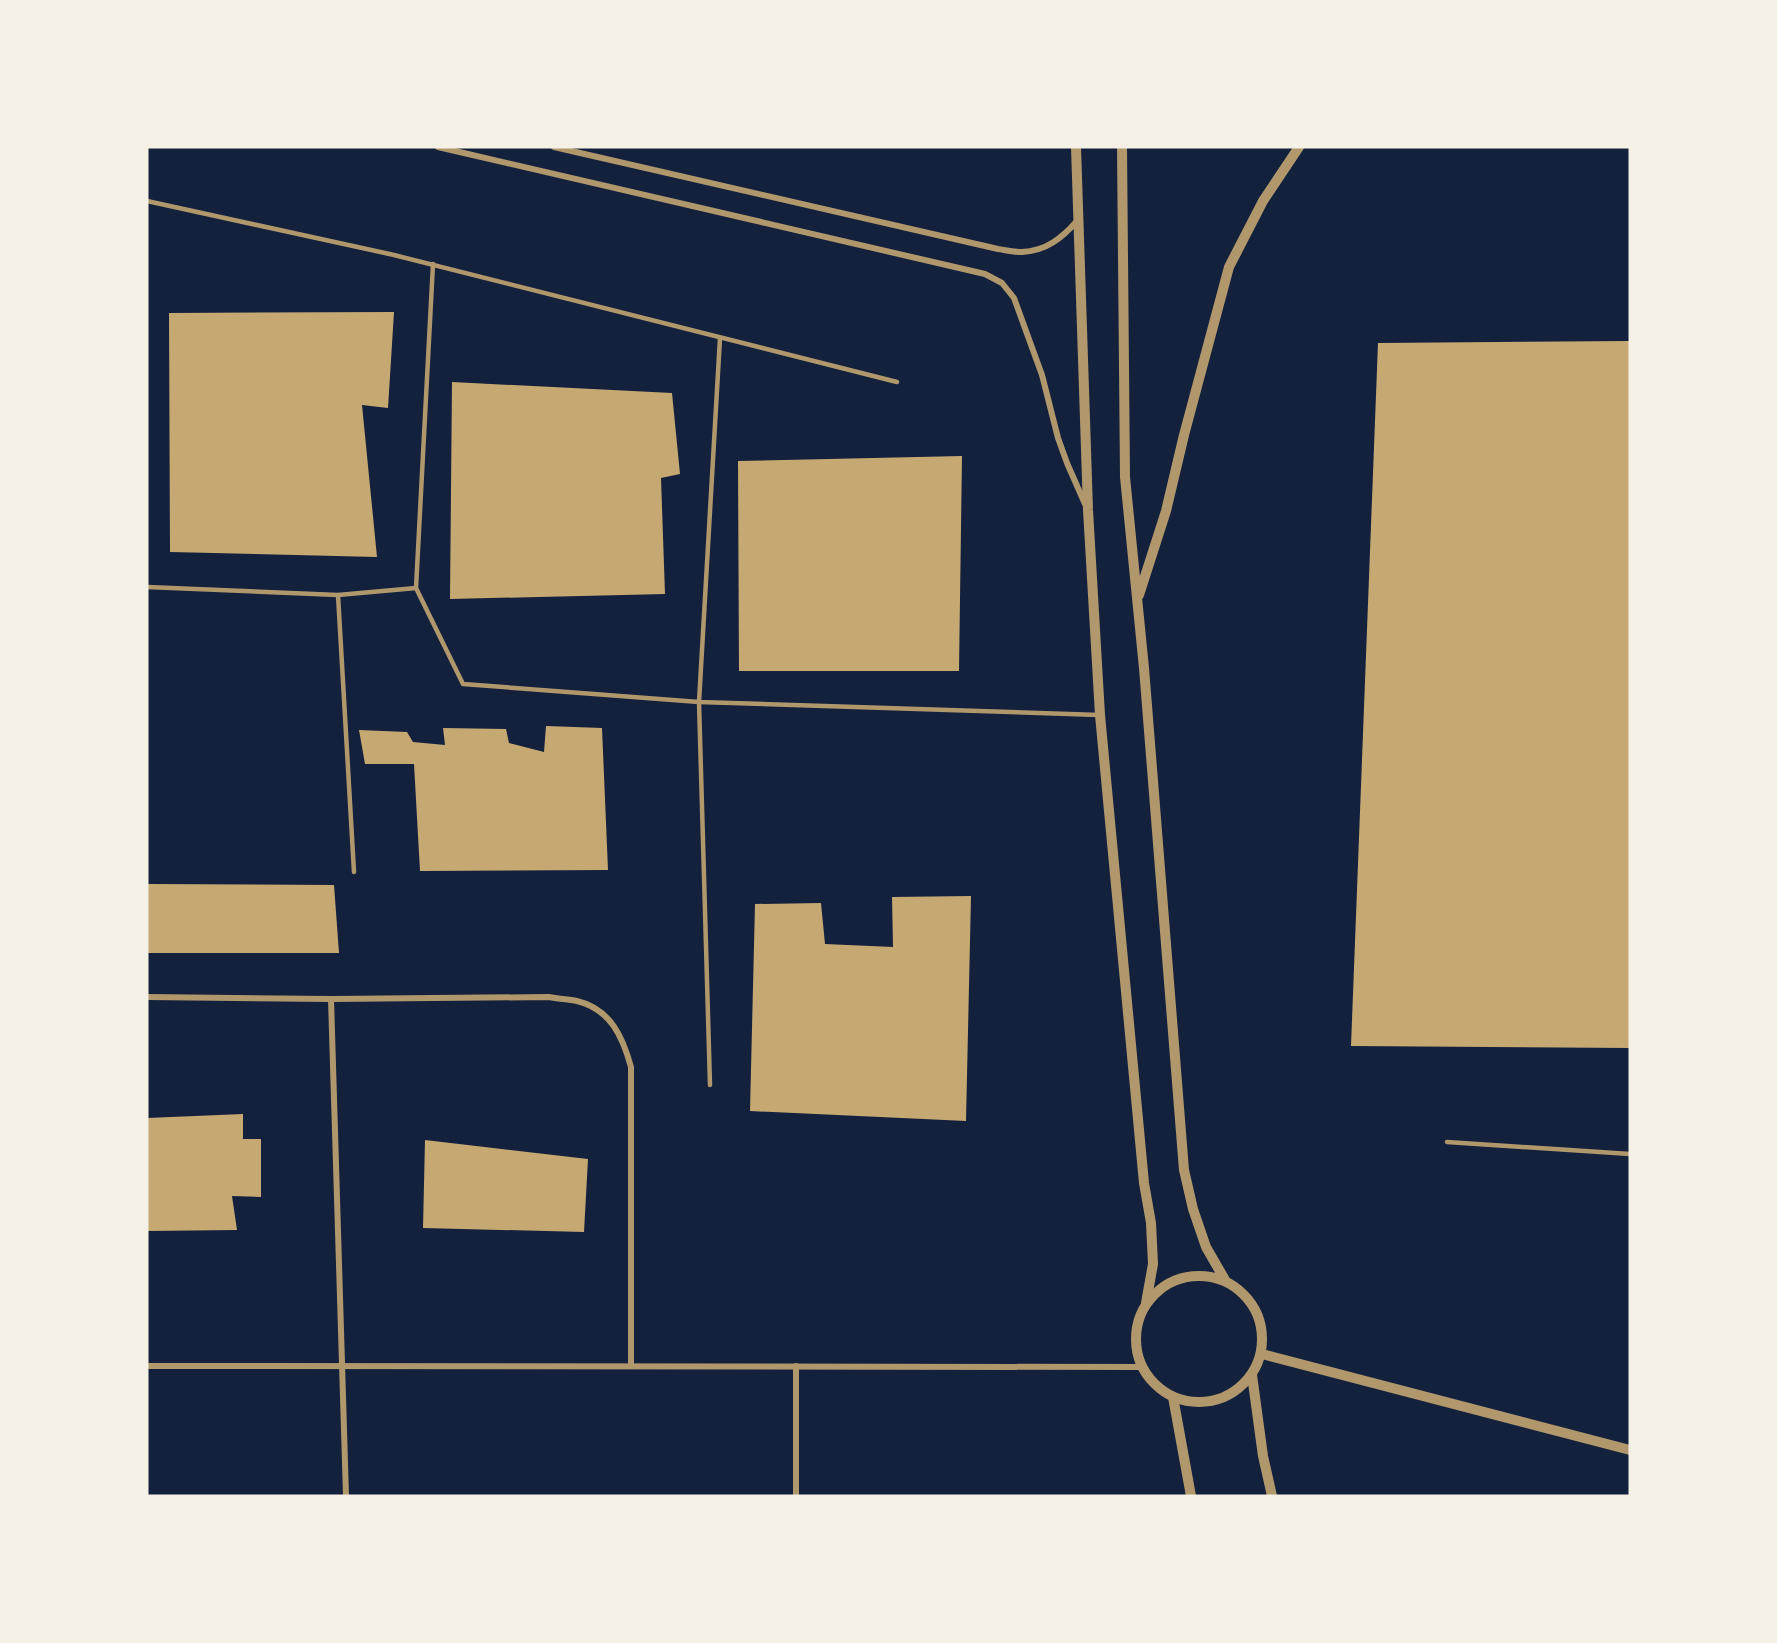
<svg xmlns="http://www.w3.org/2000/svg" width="1777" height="1643" font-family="'Exo 2',sans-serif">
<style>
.building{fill:#c6a872}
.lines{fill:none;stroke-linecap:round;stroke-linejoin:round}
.service{stroke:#b1986c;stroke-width:4.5}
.minor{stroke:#b1986c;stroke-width:6}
.tertiary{stroke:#b1986c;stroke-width:10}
</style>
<rect width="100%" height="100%" fill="#14213d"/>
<!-- building -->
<g class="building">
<path d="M394 312 388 408 362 405 377 557 170 552 169 313Z"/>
<path d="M1630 341V1048L1351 1046 1378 343Z"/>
<path d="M452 382 672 393 680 474 661 478 665 594 450 599Z"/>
<path d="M962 456 959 671H739L738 461Z"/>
<path d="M546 726 602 728 608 870 420 871 414 764H365L359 730 407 732 413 742 445 745 443 728 506 729 509 743 544 752Z"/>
<path d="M147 884 334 885 339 953H147Z"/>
<path d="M971 896 966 1121 750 1111 755 904 821 903 825 944 893 947 892 897Z"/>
<path d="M243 1114V1139H261V1197L232 1196 237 1230 147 1231V1118Z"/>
<path d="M425 1140 588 1159 584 1232 423 1228Z"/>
</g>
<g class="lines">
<!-- service -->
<g class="service">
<path d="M147 201 394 255 897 382"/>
<path d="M433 264 416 588 463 684 699 702 1099 715"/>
<path d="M147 587 338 595 416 588"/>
<path d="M338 595 354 872"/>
<path d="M710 1085 699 702 720 338"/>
<path d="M1447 1142 1630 1154"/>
</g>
<!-- minor -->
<g class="minor">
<path d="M438 147 985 274 1002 283 1014 298 1042 375 1058 438 1067 463 1085 504"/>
<path d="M554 147 998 249C1005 250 1014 252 1022 252 1046 251 1062 238 1077 221"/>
<path d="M147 997 331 999 549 997C559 999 568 999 577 1001 611 1009 623 1038 631 1067V1366"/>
<path d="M331 999 346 1496"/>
<path d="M147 1366 1142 1367"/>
<path d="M796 1496V1366"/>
</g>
<!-- tertiary -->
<g class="tertiary">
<path d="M1076 147 1088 510 1100 715 1144 1183 1151 1223 1153 1264 1146 1303"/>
<path d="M1122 147 1125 477 1144 668 1184 1170 1193 1209 1206 1247 1225 1280"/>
<path d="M1139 595 1166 511 1184 435 1229 267 1263 201 1299 147"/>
<circle cx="1199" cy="1339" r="63"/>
<path d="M1262 1354 1630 1450"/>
<path d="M1252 1375 1263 1456 1272 1496"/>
<path d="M1173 1397 1191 1496"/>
</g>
</g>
<!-- border -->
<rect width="1777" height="1643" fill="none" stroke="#f6f1e7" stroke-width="297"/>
</svg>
